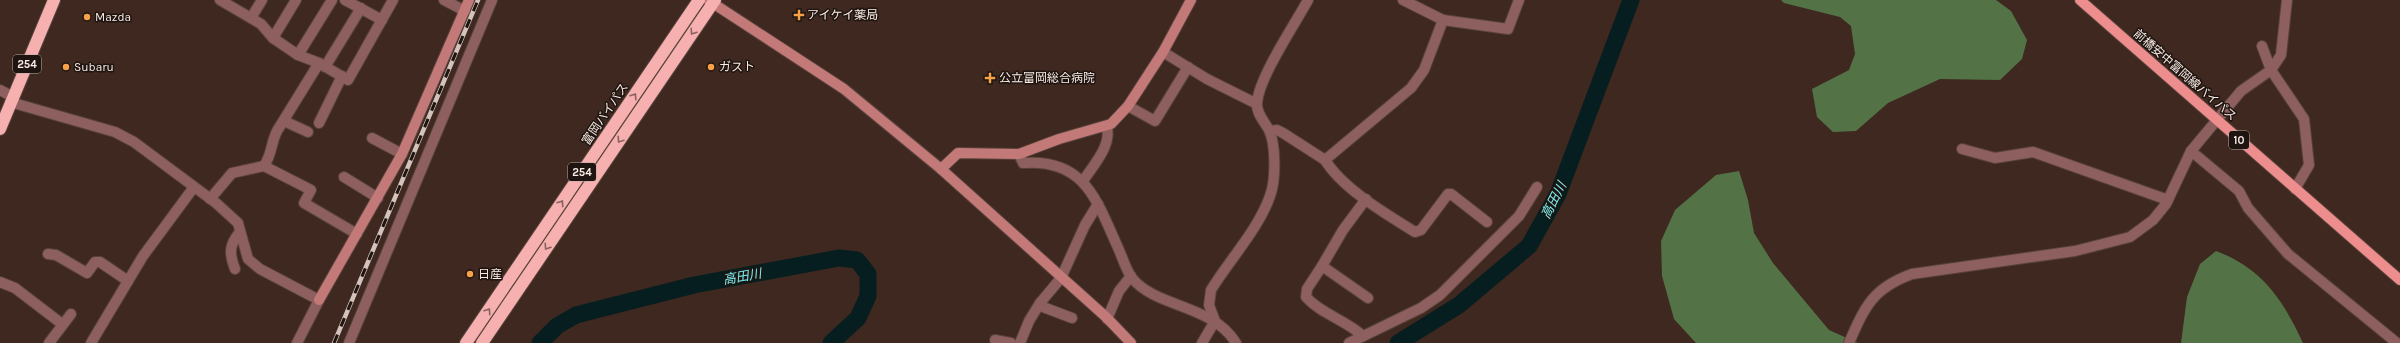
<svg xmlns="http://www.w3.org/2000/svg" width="2400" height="343" font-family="Karla,'Noto Sans JP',sans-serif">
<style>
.forest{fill:#537346}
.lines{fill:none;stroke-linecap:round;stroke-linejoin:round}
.river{stroke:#061e1f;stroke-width:17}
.street-casing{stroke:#58433b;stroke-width:12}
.secondary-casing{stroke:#58433b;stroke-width:12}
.primary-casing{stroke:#58433b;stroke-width:12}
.highway-casing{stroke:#58433b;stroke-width:14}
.street{stroke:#8e5f5f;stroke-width:10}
.secondary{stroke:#c47979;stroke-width:10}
.primary{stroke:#ed8d8d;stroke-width:10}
.highway{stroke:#f6b0af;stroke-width:12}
.rail-casing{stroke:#d3c3bc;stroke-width:4.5}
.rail{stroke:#1e1410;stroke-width:3;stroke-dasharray:9;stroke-linecap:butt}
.oneway{stroke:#8a6260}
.poi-dot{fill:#f7a149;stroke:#1e1410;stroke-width:1.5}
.labels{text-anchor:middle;stroke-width:3;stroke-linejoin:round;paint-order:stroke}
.shield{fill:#1e1410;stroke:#b8aaa5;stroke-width:1}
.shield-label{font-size:11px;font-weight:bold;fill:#faebe5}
.poi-label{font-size:12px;fill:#faebe5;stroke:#1e1410;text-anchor:start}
.street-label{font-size:12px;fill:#faebe5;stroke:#1e1410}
.water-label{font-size:13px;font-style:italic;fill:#79eff3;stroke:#1e1410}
</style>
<rect width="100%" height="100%" fill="#3e281f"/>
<!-- forest -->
<g class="forest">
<path d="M1781 0H1996L2011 11 2027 40 2022 59 2000 80 1940 79 1888 103 1856 131 1833 132 1817 117 1812 89 1849 70 1855 54 1851 26 1840 17 1784 3Z"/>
<path d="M1739 171 1748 200 1754 233 1773 263 1829 330 1858 343H1696L1674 319 1662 276 1661 241 1675 210 1716 175Z"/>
<path d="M2216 251C2262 268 2283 300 2303 343H2181L2187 297 2200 264Z"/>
</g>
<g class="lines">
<!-- river -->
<g class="river">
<path d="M540 343 557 326 576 315 694 285 839 258 857 260 868 274V296L858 318 831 343"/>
<path d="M1398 343 1459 305 1529 246 1558 194 1631 0"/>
</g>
<defs>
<g id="street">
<path d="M220 0 261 24 273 38 298 55 319 63 348 80 393 0"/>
<path d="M345 0 382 20"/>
<path d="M444 0 465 11"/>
<path d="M1403 0 1443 20 1508 29 1519 0"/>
<path d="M251 18 262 0"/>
<path d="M273 38 296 0"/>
<path d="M2262 46 2271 70 2304 119 2309 165 2295 189"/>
<path d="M1163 52 1207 79 1257 104"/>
<path d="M298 55 332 0"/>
<path d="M325 67 361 8"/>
<path d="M0 90 13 97"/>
<path d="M10 102 115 132 134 142 216 203 238 223 248 259 260 269 319 300 297 343"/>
<path d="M1128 106 1155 121 1188 67"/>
<path d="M284 121 308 132"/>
<path d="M319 123 342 76"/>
<path d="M1270 131 1277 130 1283 133 1325 160 1411 88 1424 70 1443 20"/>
<path d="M372 138 402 154"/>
<path d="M1962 149 1995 158 2033 152 2168 200"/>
<path d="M2191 151 2239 191 2248 208 2288 254 2397 343"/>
<path d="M1019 154 1023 163C1086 158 1097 202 1119 250 1123 259 1126 270 1132 278 1156 308 1212 304 1236 343"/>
<path d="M1325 160C1343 189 1386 214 1415 232L1421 230 1448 194H1451L1487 222"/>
<path d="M264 166C273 152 270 145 277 131L319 63"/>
<path d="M344 177 378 198"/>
<path d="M1083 181C1092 167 1114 143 1106 126"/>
<path d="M210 199 232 173 264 166 311 190 304 203 357 234"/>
<path d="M1366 199 1343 230 1322 266 1368 298"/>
<path d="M48 254 56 255 87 273 95 262H100L128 281"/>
<path d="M1322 266 1307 289 1306 297C1321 314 1346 320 1363 336"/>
<path d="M235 269C229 253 229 245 240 232"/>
<path d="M0 282 15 288 62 324"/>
<path d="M1040 303 1043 307 1072 318"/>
<path d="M1107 319 1119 291 1131 276"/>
<path d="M995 340 1011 343"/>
<path d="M49 343 71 314"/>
<path d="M91 343 143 256 194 187"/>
<path d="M349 343 492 0"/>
<path d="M1020 343 1029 321 1040 303 1061 278 1085 225 1098 204"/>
<path d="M1202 343 1215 321 1209 305 1211 290C1230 259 1258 230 1270 196 1276 180 1276 145 1269 130 1264 121 1256 113 1257 103 1259 77 1295 24 1308 0"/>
<path d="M1349 343 1421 308 1440 295 1519 216 1537 187"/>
<path d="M1849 343C1865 306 1873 288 1912 274L2075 251 2130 237 2153 220 2166 204 2191 151 2241 91 2271 70 2281 55 2287 0"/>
</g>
<g id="secondary">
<path d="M708 0 844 89 941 169 1106 317 1131 343"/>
<path d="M941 169 958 153 1019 154 1059 139 1111 124 1128 106 1163 52 1191 0"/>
<path d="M319 300 402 154 469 0"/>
</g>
<path id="primary" d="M2080 0 2400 280"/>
<g id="highway">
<path d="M0 129 54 0"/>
<path d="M466 343 699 0"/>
<path d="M482 343 715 0"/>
</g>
</defs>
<!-- street casing -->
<use href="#street" class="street-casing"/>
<!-- secondary casing -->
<use href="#secondary" class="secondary-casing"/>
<!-- primary casing -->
<use href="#primary" class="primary-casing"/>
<!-- highway casing -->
<use href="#highway" class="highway-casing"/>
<!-- street -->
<use href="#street" class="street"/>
<!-- secondary -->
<use href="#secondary" class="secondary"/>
<!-- primary -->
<use href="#primary" class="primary"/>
<!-- highway -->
<use href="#highway" class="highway"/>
<defs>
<path id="rail" d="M334 343 478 0"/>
</defs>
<!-- rail casing -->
<use href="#rail" class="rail-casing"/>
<!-- rail -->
<use href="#rail" class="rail"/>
</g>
<!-- one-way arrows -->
<defs><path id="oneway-chevron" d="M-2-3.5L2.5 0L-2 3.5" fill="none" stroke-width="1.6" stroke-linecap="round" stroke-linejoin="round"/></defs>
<g class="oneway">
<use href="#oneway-chevron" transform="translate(693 32) rotate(124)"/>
<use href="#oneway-chevron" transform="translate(634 96) rotate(-56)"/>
<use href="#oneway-chevron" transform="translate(620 140) rotate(124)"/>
<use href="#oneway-chevron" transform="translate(561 203) rotate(-56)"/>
<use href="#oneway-chevron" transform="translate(547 247) rotate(124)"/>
<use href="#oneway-chevron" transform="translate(488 311) rotate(-56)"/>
</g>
<!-- markers -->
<g class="poi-dot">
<path d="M797 9h4v4h4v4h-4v4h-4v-4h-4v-4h4z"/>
<circle cx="87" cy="17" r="4"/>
<circle cx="66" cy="67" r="4"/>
<circle cx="711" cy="67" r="4"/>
<path d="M988 72h4v4h4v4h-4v4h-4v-4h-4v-4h4z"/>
<circle cx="470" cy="274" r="4"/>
</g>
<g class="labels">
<!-- shield labels -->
<g class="shield">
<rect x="13" y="55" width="28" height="18" rx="3"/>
<rect x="2229" y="131" width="20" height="18" rx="3"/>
<rect x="568" y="163" width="28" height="18" rx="3"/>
</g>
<g class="shield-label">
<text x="27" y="68">254</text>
<text x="2239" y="144">10</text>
<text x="582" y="176">254</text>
</g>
<!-- poi labels -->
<g class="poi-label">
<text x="807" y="19">アイケイ薬局</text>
<text x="95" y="21">Mazda</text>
<text x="74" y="71">Subaru</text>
<text x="719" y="71">ガスト</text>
<text x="999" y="82">公立富岡総合病院</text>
<text x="478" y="278">日産</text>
</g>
<!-- street labels -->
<g class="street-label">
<text transform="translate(2185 75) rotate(41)" y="4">前橋安中富岡線バイパス</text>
<text transform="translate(605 114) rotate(-56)" y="4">富岡バイパス</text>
</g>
<!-- water labels -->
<g class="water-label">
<text transform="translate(1553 200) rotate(-63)" y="5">高田川</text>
<text transform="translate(742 276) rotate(-10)" y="5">高田川</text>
</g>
</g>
</svg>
